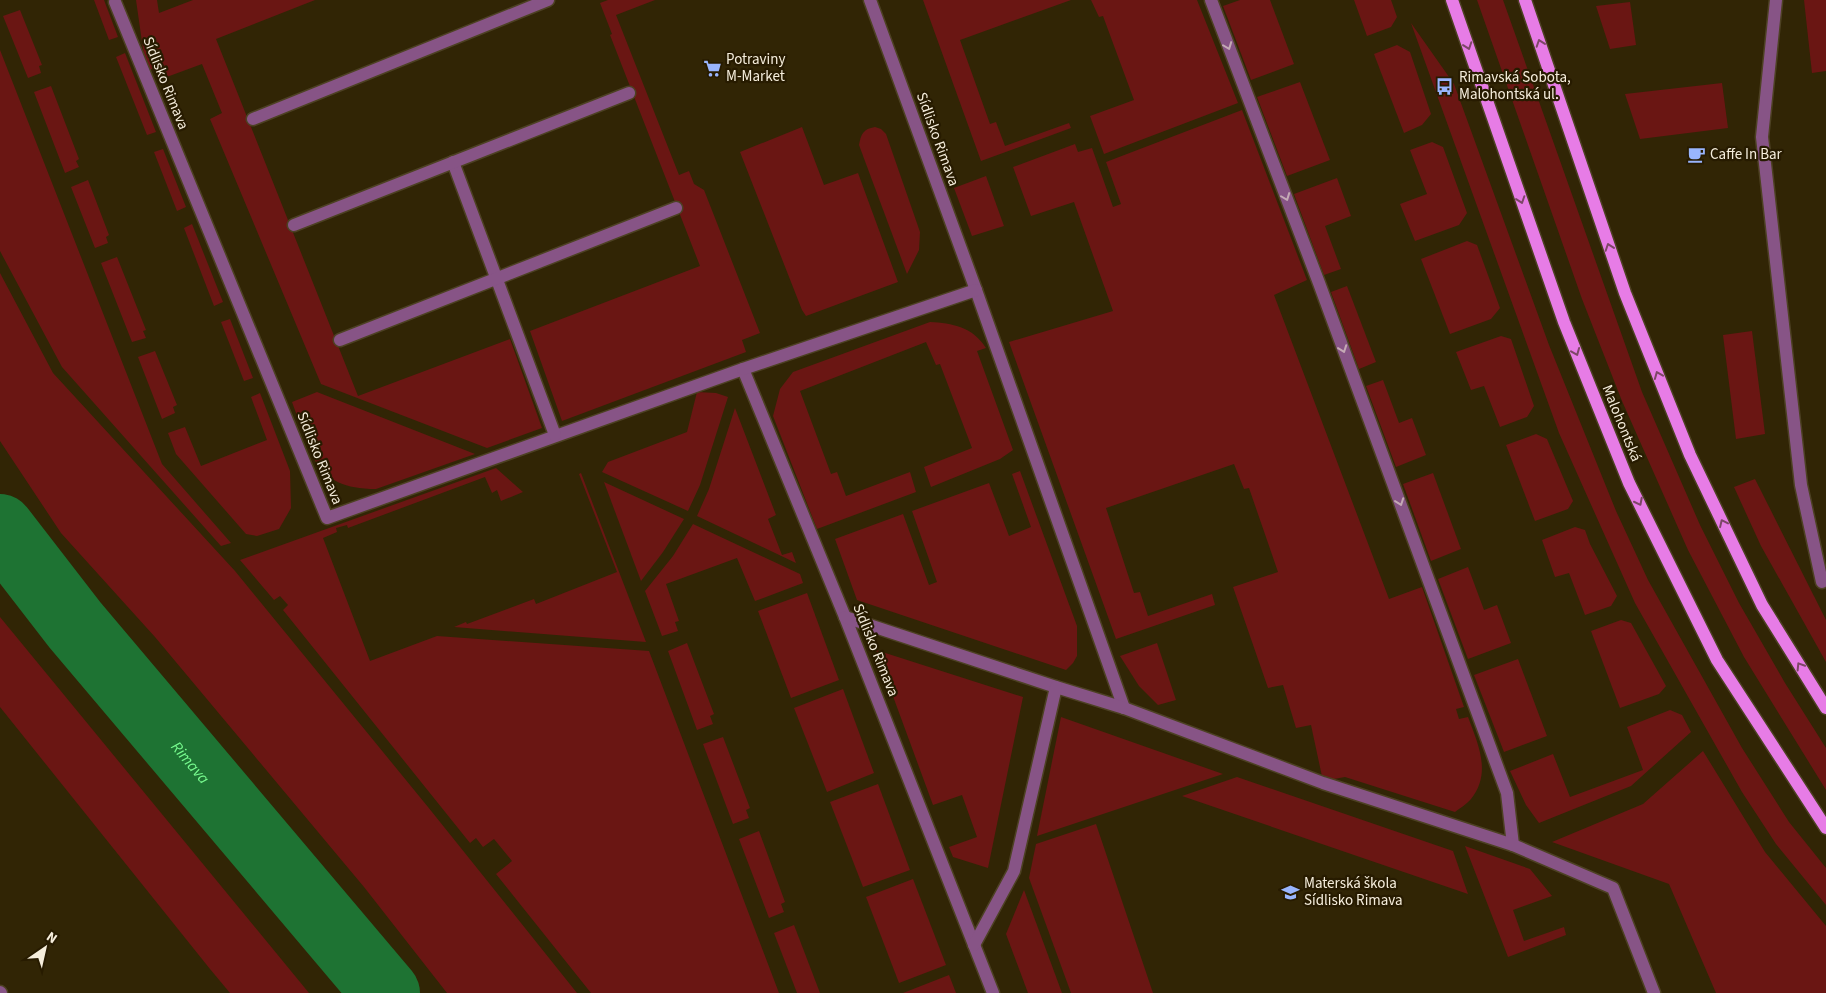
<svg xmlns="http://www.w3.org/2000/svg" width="1826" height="993" font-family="'Source Sans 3',sans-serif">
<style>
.green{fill:#6a1613}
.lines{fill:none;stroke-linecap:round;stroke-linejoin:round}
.river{stroke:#1e7333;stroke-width:68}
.minor-casing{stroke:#4d4123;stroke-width:15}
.major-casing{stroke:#4d4123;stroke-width:15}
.minor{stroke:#875486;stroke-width:12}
.major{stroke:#e77ce6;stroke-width:12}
.oneway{stroke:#7d4767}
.oneway2{stroke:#c4a9b5}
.labels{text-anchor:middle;stroke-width:4.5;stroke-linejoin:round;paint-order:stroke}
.poi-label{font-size:15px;fill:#f6eedc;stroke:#271b00;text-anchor:start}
.street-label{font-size:15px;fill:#f6eedc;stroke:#271b00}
.water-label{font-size:16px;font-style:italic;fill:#77fa8e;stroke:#271b00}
</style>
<rect width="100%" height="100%" fill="#312505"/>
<!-- green -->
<g class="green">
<path d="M94 0H104L118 37 109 40Z"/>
<path d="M136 0H157L159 13 193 0H315L216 39 358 396 510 339 542 428 487 448 321 384 210 119 222 113 202 64 164 78 161 68 146 70Z"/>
<path d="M608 0H655L616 15 679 175 689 171 694 184 704 190 760 333 742 340 746 352 562 421 530 331 700 266 610 35 612 34 600 3Z"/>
<path d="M923 0H1071L960 40 990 124 996 122 1005 146 1069 123 1071 128 981 161Z"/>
<path d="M1091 0H1197L1238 103 1104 154 1090 116 1134 100 1103 16 1099 17Z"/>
<path d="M1240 0H1270L1294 64 1251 80 1223 6Z"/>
<path d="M1354 0H1391L1397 17 1391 27 1367 36Z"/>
<path d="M1477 0H1503L1642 392 1700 525 1739 603 1785 683 1826 748V790L1744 657 1688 550 1622 401 1582 299Z"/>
<path d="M1804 0H1826V71L1812 73Z"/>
<path d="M1630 2 1636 45 1610 49 1596 6Z"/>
<path d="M20 10 42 65 39 66 41 73 28 78 3 16Z"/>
<path d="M1411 23 1454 84 1549 345 1616 511 1648 580 1742 748 1789 822 1826 868V905L1776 844 1742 792 1635 603 1559 433Z"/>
<path d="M1397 45 1410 52 1431 114 1422 125 1404 133 1374 54Z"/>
<path d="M0 50 162 464 231 543 221 546 62 367 0 251Z"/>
<path d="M125 53 156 132 147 135 116 57Z"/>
<path d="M1300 82 1330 160 1287 176 1257 97Z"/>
<path d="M1722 83 1728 128 1640 139 1625 94Z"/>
<path d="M51 86 79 159 76 161 79 167 65 173 34 92Z"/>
<path d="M1242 110 1307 280 1274 295 1389 599 1422 587 1464 707 1456 709 1459 719 1468 717C1478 744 1492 773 1471 799 1467 804 1460 808 1455 812L1345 777 1323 781 1311 725 1296 728 1283 685 1268 688 1233 587 1278 572 1249 488 1244 489 1234 464 1106 508 1134 593 1140 592 1148 616 1212 594 1215 605 1116 639 1009 342 1113 311 1074 202 1031 216 1013 167 1075 144 1078 152 1092 148 1113 207 1121 204 1106 162Z"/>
<path d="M802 127 824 185 858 173 898 282 806 316 802 310 740 152Z"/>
<path d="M875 127 881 129 886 134 920 232 919 250 907 274 859 145C861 134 863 129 875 127Z"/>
<path d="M1432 142 1443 147 1467 213 1459 225 1415 241 1400 204 1427 194 1410 150Z"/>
<path d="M163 149 186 207 177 211 154 152Z"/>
<path d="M986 176 1004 226 972 236 954 188Z"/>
<path d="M1337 178 1351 216 1325 226 1341 269 1324 275 1294 194Z"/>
<path d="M88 180 109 235 106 237 108 243 95 248 71 187Z"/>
<path d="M192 224 223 302 214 306 184 228Z"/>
<path d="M1467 241 1477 245 1500 308 1491 319 1450 334 1421 259Z"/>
<path d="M117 257 146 330 143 331 146 338 132 342 101 263Z"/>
<path d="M0 273 53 373 235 571 428 807 577 993H447L364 887 155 637 61 533 0 441Z"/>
<path d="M1347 286 1376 362 1359 369 1331 292Z"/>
<path d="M230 319 253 378 244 381 221 322Z"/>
<path d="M930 322C952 323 973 327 986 348L977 351 1013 450 1000 459 931 487 924 467 972 448 940 364 936 365 926 342 800 391 831 474 837 472 846 496 910 472 916 492 817 529 773 416 780 389 793 372Z"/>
<path d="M1752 331 1765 434 1736 439 1723 335Z"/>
<path d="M1501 336 1511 339 1534 406 1527 417 1500 427 1484 386 1471 390 1456 352Z"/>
<path d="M155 351 177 405 173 407 175 413 162 419 138 357Z"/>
<path d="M1383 380 1399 423 1412 418 1426 455 1396 467 1366 386Z"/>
<path d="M317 392 475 454 376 489C313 489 311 452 292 402Z"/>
<path d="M697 392 716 393 728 397 700 485 688 511 602 472 608 462 687 432Z"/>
<path d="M260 393 290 471 291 508 279 529 257 536 246 534 176 454 168 433 185 427 201 466 267 440 251 397Z"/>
<path d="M735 408 776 515 768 519 782 555 792 552 796 563 697 516 709 489Z"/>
<path d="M1536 434 1547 439 1573 501 1568 509 1535 521 1506 445Z"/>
<path d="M496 468 523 492 501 501 497 490 492 493 485 477 348 528 347 525 336 528 337 532 323 538 370 661 437 636 649 651 779 993H591L496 874 512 861 494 839 483 847 476 838 470 843 283 610 288 605 280 596 274 600 240 560Z"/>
<path d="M1020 471 1077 626V656L1073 663 1066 670 857 600 835 539 903 514 929 585 937 582 912 511 989 483 1009 536 1031 527 1012 474Z"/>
<path d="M581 473 646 642 454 627 466 622 467 624 534 599 536 604 617 572 579 474Z"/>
<path d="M1433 473 1461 549 1431 561 1403 484Z"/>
<path d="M1755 479 1826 620V662L1761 546 1734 487Z"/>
<path d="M604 482 684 519 663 552 641 581Z"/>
<path d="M693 524 800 574 803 583 755 601 737 558 666 584 679 621 675 622 678 631 662 636 645 591 673 556Z"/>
<path d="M1575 527 1585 530 1590 544 1617 596 1611 606 1585 615 1569 573 1555 577 1542 540Z"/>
<path d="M1468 567 1484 610 1497 605 1511 643 1468 659 1438 579Z"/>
<path d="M807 593 839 680 791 698 758 611Z"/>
<path d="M0 617 309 993H230L210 969 0 707Z"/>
<path d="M1621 620 1631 623 1666 686 1659 694 1620 708 1591 631Z"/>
<path d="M687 643 714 714 710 716 713 724 697 730 668 651Z"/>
<path d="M1157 643 1176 700 1158 705 1139 686 1120 656Z"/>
<path d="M876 650 1023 697 988 868 953 857 949 847 977 837 962 795 933 805Z"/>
<path d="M1518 659 1547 736 1504 752 1474 675Z"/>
<path d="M843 689 874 773 827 792 794 708Z"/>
<path d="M1670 710 1682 715 1691 732 1631 786 1539 823 1526 805 1510 771 1553 754 1570 797 1643 770 1627 727Z"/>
<path d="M1061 717 1223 774 1037 836Z"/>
<path d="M723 737 750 808 746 810 749 818 733 824 703 744Z"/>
<path d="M1703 751 1765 852 1826 926V993H1716L1669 884 1552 842 1643 804Z"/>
<path d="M1237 777 1453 851 1468 894 1182 796Z"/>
<path d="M878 784 910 870 863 887 830 802Z"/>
<path d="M1096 824 1153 993H1071L1029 878 1036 844Z"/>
<path d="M759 831 785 902 781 904 784 912 769 918 739 839Z"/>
<path d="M1465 846 1530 869 1552 896 1513 910 1524 941 1564 927 1566 935 1508 957Z"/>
<path d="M913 879 946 965 899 983 866 897Z"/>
<path d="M1024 890 1062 993H1028L1006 934Z"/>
<path d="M794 925 820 993H797L774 933Z"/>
<path d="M949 975 956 993H903Z"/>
</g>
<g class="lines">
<!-- river -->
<path class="river" id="s1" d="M0 528 75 625 386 993"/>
<defs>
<g id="minor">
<path d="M870 0 976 290 1124 708"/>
<path d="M1211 0 1319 283 1507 793 1513 845"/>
<path d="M1776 0 1762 137 1801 485 1822 582"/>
<path d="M115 2 327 518 743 369 845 617 993 993"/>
<path d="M253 119 548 0"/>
<path d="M453 162 555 435"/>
<path d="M294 225 629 93"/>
<path d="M340 340 676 208"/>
<path d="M743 369 976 290"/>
<path d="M845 617 1056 687 1124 708 1323 783 1513 845 1613 888 1654 993"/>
<path d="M974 945 1014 871 1056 687"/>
<path d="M0 992 1 993"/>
</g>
<g id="major">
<path d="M1452 0 1564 322 1629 483 1717 660 1826 828"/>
<path d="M1525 0 1625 293 1690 455 1762 605 1826 708"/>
</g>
</defs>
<!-- minor casing -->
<use href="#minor" class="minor-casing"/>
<!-- major casing -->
<use href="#major" class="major-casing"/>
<!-- minor -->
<use href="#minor" class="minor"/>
<!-- major -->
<use href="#major" class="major"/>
</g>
<!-- one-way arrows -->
<defs><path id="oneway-chevron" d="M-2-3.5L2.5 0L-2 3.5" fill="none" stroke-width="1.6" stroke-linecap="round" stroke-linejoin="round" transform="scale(1.25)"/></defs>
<g class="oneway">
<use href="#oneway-chevron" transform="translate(1540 43) rotate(-109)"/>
<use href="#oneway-chevron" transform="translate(1468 46) rotate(71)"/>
<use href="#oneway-chevron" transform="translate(1521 200) rotate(71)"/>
<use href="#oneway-chevron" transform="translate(1609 247) rotate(-109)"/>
<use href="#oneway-chevron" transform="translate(1576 352) rotate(68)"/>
<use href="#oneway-chevron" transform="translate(1658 375) rotate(-112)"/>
<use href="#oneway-chevron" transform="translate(1639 502) rotate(63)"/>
<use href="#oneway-chevron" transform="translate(1723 523) rotate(-115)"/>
<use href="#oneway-chevron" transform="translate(1800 666) rotate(-122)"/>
</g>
<g class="oneway2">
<use href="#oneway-chevron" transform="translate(1228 46) rotate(69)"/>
<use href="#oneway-chevron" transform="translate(1286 197) rotate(69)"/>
<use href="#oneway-chevron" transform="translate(1343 349) rotate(70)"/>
<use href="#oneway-chevron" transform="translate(1400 502) rotate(70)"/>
</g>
<!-- icons -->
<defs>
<symbol id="supermarket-bare" viewBox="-9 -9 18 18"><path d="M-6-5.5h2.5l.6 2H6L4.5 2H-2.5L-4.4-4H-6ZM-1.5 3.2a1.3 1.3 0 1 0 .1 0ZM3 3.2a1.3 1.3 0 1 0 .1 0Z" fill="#99b5fd" stroke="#271b00" stroke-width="2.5" paint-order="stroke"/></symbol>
<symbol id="bus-bare" viewBox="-9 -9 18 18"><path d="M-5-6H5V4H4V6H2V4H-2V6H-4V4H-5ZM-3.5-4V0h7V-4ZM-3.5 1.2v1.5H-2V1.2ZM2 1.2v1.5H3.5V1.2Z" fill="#99b5fd" stroke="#271b00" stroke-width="2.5" paint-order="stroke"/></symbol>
<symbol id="cafe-bare" viewBox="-9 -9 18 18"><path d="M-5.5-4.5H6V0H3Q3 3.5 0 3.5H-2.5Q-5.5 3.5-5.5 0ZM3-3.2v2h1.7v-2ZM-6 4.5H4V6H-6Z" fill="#99b5fd" stroke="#271b00" stroke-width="2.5" paint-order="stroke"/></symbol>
<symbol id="school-bare" viewBox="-9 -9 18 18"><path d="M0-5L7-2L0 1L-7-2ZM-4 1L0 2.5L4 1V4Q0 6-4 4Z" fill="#99b5fd" stroke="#271b00" stroke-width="2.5" paint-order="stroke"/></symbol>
</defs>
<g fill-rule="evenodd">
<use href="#supermarket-bare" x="700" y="56" width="25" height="25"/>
<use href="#bus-bare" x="1432" y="74" width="25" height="25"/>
<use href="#cafe-bare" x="1684" y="142" width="25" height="25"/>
<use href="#school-bare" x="1278" y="880" width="25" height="25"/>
</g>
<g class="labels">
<!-- poi labels -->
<g class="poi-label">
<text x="726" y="64">Potraviny<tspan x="726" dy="17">M-Market</tspan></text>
<text x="1459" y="82">Rimavská Sobota,<tspan x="1459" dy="17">Malohontská ul.</tspan></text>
<text x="1710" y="159">Caffe In Bar</text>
<text x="1304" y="888">Materská škola<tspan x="1304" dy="17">Sídlisko Rimava</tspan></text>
</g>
<!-- street labels -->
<g class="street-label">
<text transform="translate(166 83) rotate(68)" y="5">Sídlisko Rimava</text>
<text transform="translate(938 139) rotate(70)" y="5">Sídlisko Rimava</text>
<text transform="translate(1622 423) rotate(68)" y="5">Malohontská</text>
<text transform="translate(320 458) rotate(68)" y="5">Sídlisko Rimava</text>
<text transform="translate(876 650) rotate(68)" y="5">Sídlisko Rimava</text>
</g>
<!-- water labels -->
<g class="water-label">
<text dy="6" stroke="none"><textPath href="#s1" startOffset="302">Rimava</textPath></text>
</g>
</g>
<!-- north arrow -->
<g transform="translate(45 948) rotate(34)" stroke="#271b00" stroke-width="4" paint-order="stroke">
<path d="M0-4L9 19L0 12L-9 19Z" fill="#f6eedc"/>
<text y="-8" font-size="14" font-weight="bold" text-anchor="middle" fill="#f6eedc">N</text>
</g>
</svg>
